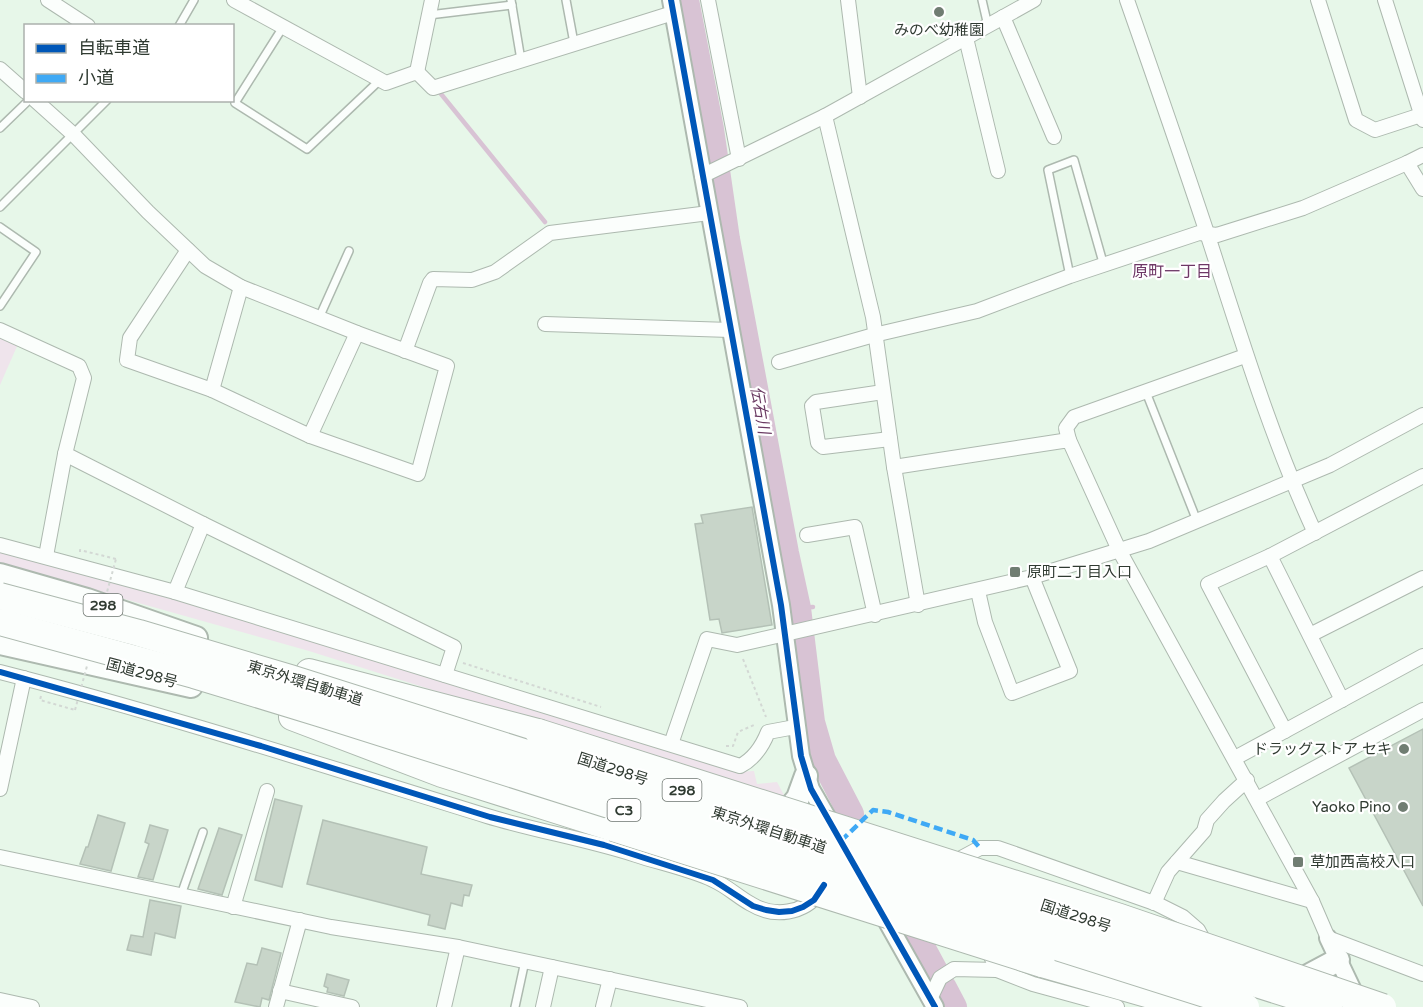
<svg xmlns="http://www.w3.org/2000/svg" width="1423" height="1007" font-family="'Varela Round','Noto Sans JP',sans-serif">
<style>
.green{fill:#efe4ec}
.lines{fill:none;stroke-linecap:round;stroke-linejoin:round}
.stream{stroke:#d8c3d4;stroke-width:4.5}
.river{stroke:#d8c3d4;stroke-width:26}
.building{fill:#c8d5c9;stroke:#b4c1b6;stroke-width:1.5}
.service-casing{stroke:#adb9af;stroke-width:10}
.minor-casing{stroke:#adb9af;stroke-width:16}
.tertiary-casing{stroke:#adb9af;stroke-width:20}
.trunk-casing{stroke:#adb9af;stroke-width:26}
.motorway-casing{stroke:#adb9af;stroke-width:28}
.path{stroke:#d3d8d4;stroke-width:2;stroke-dasharray:3 3;stroke-linecap:butt}
.service{stroke:#fbfefc;stroke-width:7}
.minor{stroke:#fbfefc;stroke-width:14}
.tertiary{stroke:#fbfefc;stroke-width:16}
.trunk{stroke:#fbfefc;stroke-width:22}
.motorway{stroke:#fbfefc;stroke-width:26}
.motorway-bridge-casing{stroke:#adb9af;stroke-width:28;stroke-linecap:butt}
.path-bridge{stroke:#d3d8d4;stroke-width:2;stroke-dasharray:3 3;stroke-linecap:butt}
.motorway-bridge{stroke:#fbfefc;stroke-width:26}
.quiet{stroke:#3fa9f5;stroke-width:4.5;stroke-dasharray:9 4.5;stroke-linecap:butt}
.cycleway-casing{stroke:#fff;stroke-width:10}
.cycleway{stroke:#0057b8;stroke-width:6}
.poi-dot{fill:#707d72;stroke:#fff;stroke-width:2}
.labels{text-anchor:middle;stroke-width:4.5;stroke-linejoin:round;paint-order:stroke}
.shield{fill:#fff;stroke:#6e7670;stroke-width:1.5}
.shield-label{font-size:14px;font-weight:bold;fill:#303b32}
.poi-label{font-size:15px;fill:#303b32;stroke:#fff;text-anchor:start}
.street-label{font-size:15px;fill:#303b32;stroke:#fff}
.neighbourhood-label{font-size:16px;fill:#6e3866;stroke:#fff}
.water-label{font-size:16px;font-style:italic;fill:#6a3a62;stroke:#fff}
</style>
<rect width="100%" height="100%" fill="#e7f7e9"/>
<!-- green -->
<g class="green">
<path d="M0 335 18 344 0 385Z"/>
<path d="M0 551 214 609 737 772 754 771 757 784 777 782 785 797 784 801 309 651 0 564Z"/>
</g>
<g class="lines">
<!-- stream -->
<g class="stream">
<path d="M437 89 545 222"/>
<path d="M798 608 813 607"/>
</g>
<!-- river -->
<g class="river">
<path d="M686 0 711 129 727 239 786 553 798 608 812 722 823 760 851 814"/>
<path d="M907 919 935 971"/>
<path d="M944 988 954 1007"/>
</g>
</g>
<!-- building -->
<g class="building">
<path d="M752 507 772 625 722 633 719 619 710 620 695 524 703 523 701 515Z"/>
<path d="M1423 729V906L1349 768Z"/>
<path d="M275 799 302 806 282 887 255 880Z"/>
<path d="M98 815 125 823 111 871 80 864 86 847H88Z"/>
<path d="M323 820 427 847 421 874 472 885 469 896 464 895 462 906 451 903 445 929 428 925 430 915 307 884Z"/>
<path d="M150 825 168 830 153 880 138 877 149 844 145 842Z"/>
<path d="M219 828 242 835 222 895 198 889Z"/>
<path d="M150 900 181 906 175 938 155 933 151 955 127 950 131 935 143 937Z"/>
<path d="M262 948 281 953 269 1000 262 998 260 1007 235 1002 247 963 257 965Z"/>
<path d="M327 974 349 980 344 996 327 992 328 988 324 986Z"/>
</g>
<g class="lines">
<defs>
<g id="service">
<path d="M511 0 521 60"/>
<path d="M566 0 574 43"/>
<path d="M982 0 988 26"/>
<path d="M429 15 512 5"/>
<path d="M179 26 194 0"/>
<path d="M283 27 235 103 307 149 380 80"/>
<path d="M0 128 29 100"/>
<path d="M0 207 107 100"/>
<path d="M0 227 36 252 0 306"/>
<path d="M1070 276 1048 170 1074 160 1104 266"/>
<path d="M319 318 349 251"/>
<path d="M1146 392 1197 521"/>
<path d="M181 895 203 832"/>
<path d="M515 1007 525 961"/>
</g>
<g id="minor">
<path d="M48 0 88 26"/>
<path d="M234 0 386 83 417 72 433 88 673 13"/>
<path d="M708 0 739 159"/>
<path d="M848 0 860 97"/>
<path d="M1127 0C1154 77 1181 155 1207 233 1240 335 1270 435 1315 533"/>
<path d="M1318 0 1356 120 1375 130 1421 115"/>
<path d="M1385 0 1423 120"/>
<path d="M1003 17 1054 137"/>
<path d="M966 38 998 171"/>
<path d="M0 69 26 92"/>
<path d="M417 72 432 0"/>
<path d="M35 100 74 135 148 212 205 266 241 287 357 333 447 366 418 474 310 436 212 390"/>
<path d="M825 116 873 317 894 467 918 605"/>
<path d="M1407 163 1423 189"/>
<path d="M702 176 825 116 1034 0"/>
<path d="M188 250 130 338 127 360 212 390 241 287"/>
<path d="M545 324 730 330"/>
<path d="M0 330 79 366 84 378 65 454 46 556"/>
<path d="M405 351 430 283 433 279 472 280 495 272 550 233 709 213"/>
<path d="M779 362 874 335 977 311 1070 276 1199 233 1217 235 1303 208 1407 163 1423 155"/>
<path d="M883 392 816 402 812 406 818 443 823 447 890 439"/>
<path d="M310 436 357 333"/>
<path d="M1069 440 1066 428 1074 417 1245 356"/>
<path d="M65 454 203 524 454 647 445 675"/>
<path d="M894 467 1069 440 1119 550 1312 901 1328 938 1423 974"/>
<path d="M807 535 855 527 875 615"/>
<path d="M0 545 175 592 740 766C754 759 762 747 768 732L795 727"/>
<path d="M1270 556 1342 700"/>
<path d="M978 591 985 622 1012 693 1070 671 1032 577"/>
<path d="M175 592 203 524"/>
<path d="M1310 635 1423 578"/>
<path d="M0 672C164 714 325 766 487 816 536 831 587 839 636 855 660 863 690 869 713 880 727 886 738 897 751 904 774 918 804 914 820 892"/>
<path d="M1285 731 1208 584 1270 556 1423 476"/>
<path d="M671 744 707 639 737 645 1032 577 1149 541 1330 465 1423 415"/>
<path d="M1235 758 1423 656"/>
<path d="M0 789 24 678"/>
<path d="M1257 799 1423 710"/>
<path d="M0 857 331 927 458 947 740 1007"/>
<path d="M1177 862 1312 901"/>
<path d="M952 863 980 848H998L1157 904 1183 917 1198 930 1206 945"/>
<path d="M1154 903 1168 872 1204 831 1207 820 1224 801 1247 780"/>
<path d="M233 907 267 791"/>
<path d="M987 947 997 970 1033 984 1117 1007"/>
<path d="M280 991 352 1007"/>
<path d="M930 999 940 978 954 969 997 970"/>
<path d="M0 1000 32 1007"/>
<path d="M276 1007 300 920"/>
<path d="M444 1007 458 947"/>
<path d="M543 1007 552 967"/>
<path d="M603 1007 610 979"/>
</g>
<g id="tertiary">
<path d="M671 0 781 605 801 756 811 789 834 829"/>
<path d="M881 911 935 1007"/>
<path d="M1328 938 1358 1001"/>
</g>
<g id="trunk">
<path d="M0 575 87 600 196 638"/>
<path d="M0 643 191 686"/>
<path d="M779 821 798 798 806 776"/>
<path d="M1297 987 1308 976 1338 960"/>
</g>
<g id="motorway">
<path d="M309 672 538 732"/>
<path d="M292 717 442 774 613 828"/>
<path d="M1042 964 1192 1007"/>
</g>
</defs>
<!-- service casing -->
<use href="#service" class="service-casing"/>
<!-- minor casing -->
<use href="#minor" class="minor-casing"/>
<!-- tertiary casing -->
<use href="#tertiary" class="tertiary-casing"/>
<!-- trunk casing -->
<use href="#trunk" class="trunk-casing"/>
<!-- motorway casing -->
<use href="#motorway" class="motorway-casing"/>
<!-- path -->
<g class="path">
<path d="M80 552V550L116 559"/>
<path d="M743 659 766 717"/>
<path d="M463 663 601 707"/>
<path d="M41 696 40 700 75 710"/>
<path d="M726 746H733L738 732 754 725"/>
</g>
<!-- service -->
<use href="#service" class="service"/>
<!-- minor -->
<use href="#minor" class="minor"/>
<!-- tertiary -->
<use href="#tertiary" class="tertiary"/>
<!-- trunk -->
<use href="#trunk" class="trunk"/>
<!-- motorway -->
<use href="#motorway" class="motorway"/>
<defs>
<g id="motorway-bridge">
<path d="M0 596 139 633 290 678 1329 1007"/>
<path d="M0 622 194 675 322 714 1246 1007"/>
<path d="M538 732 1120 917 1383 1007"/>
<path d="M613 828 1042 964"/>
</g>
</defs>
<!-- motorway-bridge casing -->
<use href="#motorway-bridge" class="motorway-bridge-casing"/>
<!-- path-bridge -->
<g class="path-bridge">
<path d="M104 603 116 559"/>
<path d="M75 710 87 666"/>
</g>
<!-- motorway-bridge -->
<use href="#motorway-bridge" class="motorway-bridge"/>
<!-- quiet -->
<path class="quiet" d="M841 841 873 810 888 812 973 840 980 848"/>
<defs>
<g id="cycleway">
<path d="M671 0 781 605 801 756 811 789 935 1007"/>
<path d="M0 672 261 746 490 817 604 845 713 880 753 906 766 910 779 912 792 911 803 907 814 900 824 885"/>
</g>
</defs>
<!-- cycleway casing -->
<use href="#cycleway" class="cycleway-casing"/>
<!-- cycleway -->
<use href="#cycleway" class="cycleway"/>
</g>
<!-- markers -->
<g class="poi-dot">
<circle cx="939" cy="12" r="6"/>
<rect x="1009" y="566" width="12" height="12" rx="3"/>
<circle cx="1404" cy="749" r="6"/>
<circle cx="1403" cy="807" r="6"/>
<rect x="1292" y="856" width="12" height="12" rx="3"/>
</g>
<g class="labels">
<!-- shield labels -->
<g class="shield">
<rect x="83.5" y="594" width="39" height="22" rx="4.5"/>
<rect x="662.5" y="779" width="39" height="22" rx="4.5"/>
<rect x="607.5" y="799" width="33" height="22" rx="4.5"/>
</g>
<g class="shield-label">
<text x="103" y="610">298</text>
<text x="682" y="795">298</text>
<text x="624" y="815">C3</text>
</g>
<!-- poi labels -->
<g class="poi-label">
<text x="939" y="35" text-anchor="middle">みのべ幼稚園</text>
<text x="1027" y="577">原町二丁目入口</text>
<text x="1392" y="754" text-anchor="end">ドラッグストア セキ</text>
<text x="1391" y="812" text-anchor="end">Yaoko Pino</text>
<text x="1310" y="867">草加西高校入口</text>
</g>
<!-- street labels -->
<g class="street-label">
<text transform="translate(142 673) rotate(15)" y="5">国道298号</text>
<text transform="translate(305 683) rotate(17)" y="5">東京外環自動車道</text>
<text transform="translate(613 769) rotate(18)" y="5">国道298号</text>
<text transform="translate(769 830) rotate(18)" y="5">東京外環自動車道</text>
<text transform="translate(1076 916) rotate(18)" y="5">国道298号</text>
</g>
<!-- neighbourhood labels -->
<g class="neighbourhood-label">
<text x="1172" y="277">原町一丁目</text>
</g>
<!-- water labels -->
<g class="water-label">
<text transform="translate(761 410) rotate(80)" y="6">伝右川</text>
</g>
</g>
<!-- legend -->
<rect x="24" y="24" width="210" height="78" fill="#ffffff" stroke="#acb1ad" stroke-width="1.5"/>
<rect x="36" y="44" width="30" height="9" fill="#0057b8" stroke="#acb1ad" stroke-width="1.5"/>
<text x="78" y="54" font-size="18" fill="#303b32">自転車道</text>
<rect x="36" y="74" width="30" height="9" fill="#3fa9f5" stroke="#acb1ad" stroke-width="1.5"/>
<text x="78" y="84" font-size="18" fill="#303b32">小道</text>
</svg>
